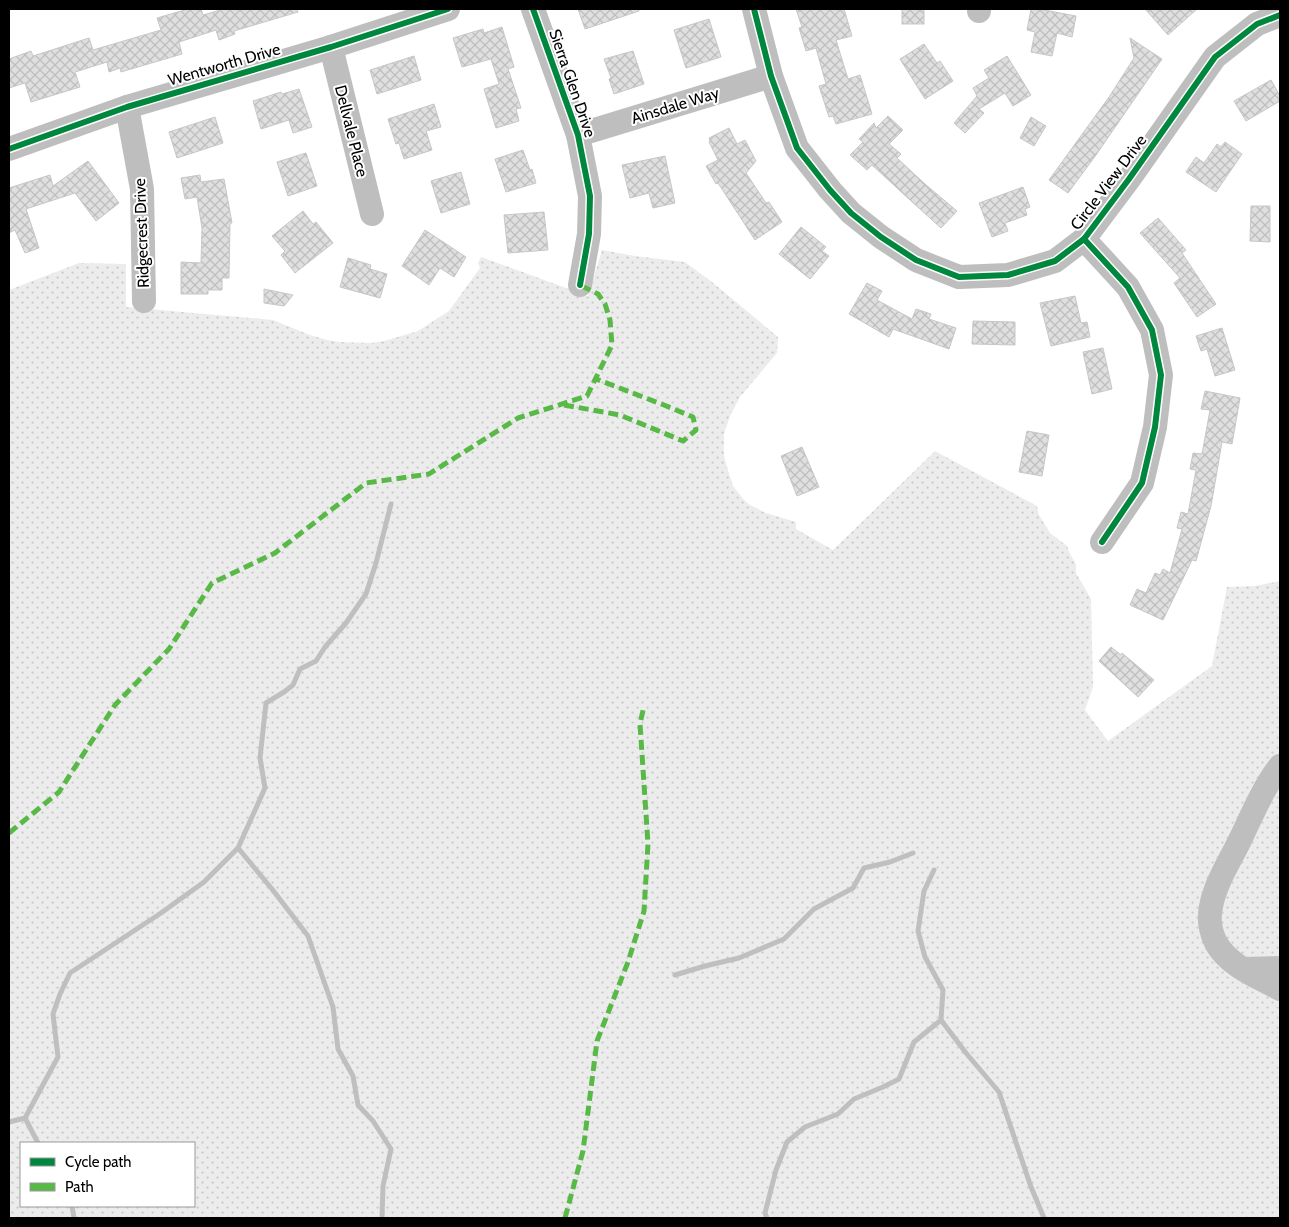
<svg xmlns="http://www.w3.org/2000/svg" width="1289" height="1227" font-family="Cabin,sans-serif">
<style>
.grass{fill:url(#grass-dots);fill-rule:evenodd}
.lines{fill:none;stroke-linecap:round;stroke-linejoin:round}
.stream{stroke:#bfbfbf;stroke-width:5}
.building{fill:url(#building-cross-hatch);stroke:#c7c7c7}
.minor{stroke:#bebebe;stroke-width:24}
.quiet{stroke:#58b947;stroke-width:5;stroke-dasharray:10 5;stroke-linecap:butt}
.cycleway-casing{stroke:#fff;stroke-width:9}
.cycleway{stroke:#00873e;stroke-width:6}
.labels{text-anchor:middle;stroke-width:4;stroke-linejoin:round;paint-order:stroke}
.street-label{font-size:16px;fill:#000;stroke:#fff}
</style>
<defs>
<pattern id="grass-dots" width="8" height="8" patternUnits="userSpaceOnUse" patternTransform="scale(1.25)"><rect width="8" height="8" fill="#ececec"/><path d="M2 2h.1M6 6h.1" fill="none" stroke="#c9c9c9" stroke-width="1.8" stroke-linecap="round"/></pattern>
<pattern id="building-cross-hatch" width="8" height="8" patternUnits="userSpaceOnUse" patternTransform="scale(1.25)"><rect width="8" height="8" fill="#dfdfdf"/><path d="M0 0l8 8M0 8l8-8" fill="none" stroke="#bebebe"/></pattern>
</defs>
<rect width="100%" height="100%" fill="#fff"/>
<!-- grass -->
<path class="grass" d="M602 250 635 256 685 262 712 282 778 337 777 353 740 397 730 416 724 434V455L726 464 733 486 744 500 750 505 766 513 796 522V529L833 550 935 451 1037 506 1039 515 1050 533 1067 546 1070 554 1076 564V573L1091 599 1093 687 1085 710 1108 741 1212 666 1227 587 1255 586 1280 581V1218H9V290L79 263 126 264V307L273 320 310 335 327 340 340 342 371 343 384 341 418 331 449 311 480 268 478 263 481 257 588 296ZM21 1143H194V1206H21Z"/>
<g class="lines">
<!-- stream -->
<g class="stream">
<path d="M934 870 924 891 918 931 925 957 943 990 941 1020 966 1053 999 1092 1031 1187 1044 1218"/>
<path d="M675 975 705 966 739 958 784 939 814 909 853 888 864 868 890 862 913 853"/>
<path d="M25 1118 38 1143"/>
<path d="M9 1122 25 1118 58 1057 53 1014 60 994 70 973 161 913 204 882 238 848"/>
<path d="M72 1206 74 1218"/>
<path d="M382 1218 383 1186 391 1149 373 1121 358 1105 353 1076 338 1049 333 1007 308 936 272 889 238 848 265 788 260 758 266 703 284 692 293 685 300 669 316 661 325 647 346 623 366 594 376 563 391 504"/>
<path d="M767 1218 765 1213 776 1170 787 1142 805 1127 838 1114 854 1099 883 1087 899 1079 914 1042 941 1020"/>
</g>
</g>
<!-- building -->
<g class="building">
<path d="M188 9H201L203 15 224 9H297L298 12 234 31 235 34 219 40 216 30 179 42 182 54 121 72 120 68 109 72 107 62 75 72 80 87 31 102 25 83 9 88V59L31 51 33 56 89 38 93 50 161 30 157 18Z"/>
<path d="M578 9H639V11L585 29Z"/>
<path d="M796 9H844L852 36 836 40 848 79 860 75 872 114 836 124 833 116 829 117 819 86 826 84 816 48 806 51 799 28 802 27Z"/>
<rect x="902" y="9" width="22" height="15"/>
<path d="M1031 9H1039L1076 16 1072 37 1057 33 1052 56 1031 52 1035 32 1027 30Z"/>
<path d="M1145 9H1197L1168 35Z"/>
<path d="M709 19 721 57 686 68 674 30Z"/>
<path d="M502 27 514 67 508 69 521 108 516 109 519 121 496 128 484 89 499 84 491 59 462 67 453 38 483 29 484 33Z"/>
<path d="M1130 38 1162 59 1096 155 1068 193 1049 180 1109 97 1134 58Z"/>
<path d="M924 44 937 63 940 61 953 81 925 99 900 59Z"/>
<path d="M633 51 644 84 614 94 609 79 611 78 604 59Z"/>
<path d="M414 56 421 80 377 94 370 70Z"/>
<path d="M1007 56 1031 95 1013 106 1005 93 979 109 984 113 965 133 954 123 977 96 973 88 989 78 984 70Z"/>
<path d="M1271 80 1280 96V101L1246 121 1234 101Z"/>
<path d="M299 89 312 127 293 133 289 120 261 129 253 101 281 92 282 94Z"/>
<path d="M434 104 441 127 426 131 432 150 404 159 399 143 396 144 388 119Z"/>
<path d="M888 116 903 130 889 144 901 154 897 158 925 184 957 211 941 228 910 200 872 165 867 170 850 155 863 142 859 139 874 123 876 128Z"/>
<path d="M215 117 223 143 177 158 169 132Z"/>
<path d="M1031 117 1046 126 1034 146 1020 138Z"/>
<path d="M729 128 737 144 745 140 756 161 746 173 766 203 769 202 782 222 755 240 718 183 716 184 706 166 718 160 709 142 710 141 709 138Z"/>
<path d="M1225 142 1242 154 1216 192 1186 172 1196 157 1204 163 1217 144 1221 147Z"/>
<path d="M523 150 530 170 532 169 536 183 506 192 495 159Z"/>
<path d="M306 153 317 186 288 196 277 162Z"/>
<path d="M665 156 675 203 653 208 649 193 630 198 622 165Z"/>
<path d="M88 161 119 203 96 221 75 193 26 209 39 248 25 253 15 230 9 233V188L50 175 53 186Z"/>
<path d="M461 172 470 204 441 213 431 181Z"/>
<path d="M200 175 201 182 224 179 232 223H230L229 278H222V290H208V294H181V262L201 263 202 228 197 197 185 199 181 178Z"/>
<path d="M1023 187 1030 207 1025 209 1027 215 1005 223 1008 231 992 237 979 203Z"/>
<path d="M1251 206H1270V242L1250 241Z"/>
<path d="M303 211 313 224 316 222 333 243 295 273 281 255 285 251 272 236Z"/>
<path d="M544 212 548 250 508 253 504 215Z"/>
<path d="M1158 218 1186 250 1182 253 1216 304 1197 317 1174 283 1180 278 1140 233Z"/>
<path d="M801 227 826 247 822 251 829 256 810 279 779 254Z"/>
<path d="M425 230 466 257 454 277 440 268 429 285 402 266Z"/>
<path d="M348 258 371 265 370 269 387 274 380 298 340 287Z"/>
<path d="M867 283 882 291 877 300 912 319 916 309 931 314 929 319 956 328 949 349 893 329 889 337 849 314Z"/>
<path d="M264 289 293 295 284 306 264 303Z"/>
<path d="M1075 296 1081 323 1087 322 1090 337 1051 346 1040 303Z"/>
<path d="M973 321 1015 322V345L972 344Z"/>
<path d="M1222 328 1235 370 1215 376 1207 349 1201 351 1196 336Z"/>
<path d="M1103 348 1112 389 1092 394 1083 352Z"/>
<path d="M1205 391 1240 398 1232 444 1222 442 1211 506 1196 561 1192 560 1163 620 1130 605 1137 589 1146 593 1155 573 1160 575 1163 569 1170 573 1182 529 1177 528 1181 512 1188 514 1196 470 1190 469 1193 453 1202 454 1210 410 1201 409Z"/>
<path d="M1027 431 1049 435 1042 476 1019 472Z"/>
<path d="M802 447 819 487 797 496 781 456Z"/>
<path d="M1111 647 1121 655 1122 653 1154 680 1138 697 1099 661Z"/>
</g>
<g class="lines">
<!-- minor -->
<g class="minor">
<path d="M533 9 578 135 590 196 589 234 580 285"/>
<path d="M754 9 771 76 797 148 830 190 851 213 881 237 916 260 959 277 1008 275 1055 261 1084 239 1129 179 1215 57 1257 24 1280 15"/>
<path d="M979 9V11"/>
<path d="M331 47 372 214"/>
<path d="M127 107 142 189 144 301"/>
<path d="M578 135 771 76"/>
<path d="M9 149 127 107 331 47 448 9"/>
<path d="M1084 239 1128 287 1152 330 1161 375 1155 427 1142 483 1102 542"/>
<path d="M1280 766C1263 788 1252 815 1240 840 1229 863 1212 888 1210 914 1209 923 1212 935 1216 943 1229 966 1258 977 1280 989"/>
<path d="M1244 969 1280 968"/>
</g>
<!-- quiet -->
<g class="quiet">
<path d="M564 405 620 415 683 441 696 430 693 417 664 405 596 379"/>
<path d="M9 833 59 792 115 705 169 649 212 583 275 553 366 483 429 474 518 418 587 396 612 345 610 320 605 304 598 294 580 285"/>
<path d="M565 1218 583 1151 597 1041 628 962 644 911 648 844 640 724 644 706"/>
</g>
<defs>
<g id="cycleway">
<path d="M533 9 578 135 590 196 589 234 580 285"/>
<path d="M754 9 771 76 797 148 830 190 851 213 881 237 916 260 959 277 1008 275 1055 261 1084 239 1129 179 1215 57 1257 24 1280 15"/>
<path d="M9 149 127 107 331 47 448 9"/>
<path d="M1084 239 1128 287 1152 330 1161 375 1155 427 1142 483 1102 542"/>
</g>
</defs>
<!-- cycleway casing -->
<use href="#cycleway" class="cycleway-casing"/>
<!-- cycleway -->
<use href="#cycleway" class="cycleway"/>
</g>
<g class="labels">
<!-- street labels -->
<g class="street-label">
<text transform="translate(224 64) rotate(-16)" y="6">Wentworth Drive</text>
<text transform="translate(573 83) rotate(71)" y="6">Sierra Glen Drive</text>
<text transform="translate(675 105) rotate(-17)" y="6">Ainsdale Way</text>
<text transform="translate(352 131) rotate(76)" y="6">Dellvale Place</text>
<text transform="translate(1108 182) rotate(-53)" y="6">Circle View Drive</text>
<text transform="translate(141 233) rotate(-92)" y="6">Ridgecrest Drive</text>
</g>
</g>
<!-- border -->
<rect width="1289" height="1227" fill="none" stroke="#000000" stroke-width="20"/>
<!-- legend -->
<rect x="20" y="1142" width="175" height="65" fill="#ffffff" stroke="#999999"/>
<rect x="30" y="1158" width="25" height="8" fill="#00873e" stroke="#999999"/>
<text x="65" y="1167" font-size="15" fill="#000000">Cycle path</text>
<rect x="30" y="1183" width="25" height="8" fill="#58b947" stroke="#999999"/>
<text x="65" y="1192" font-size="15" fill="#000000">Path</text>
</svg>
